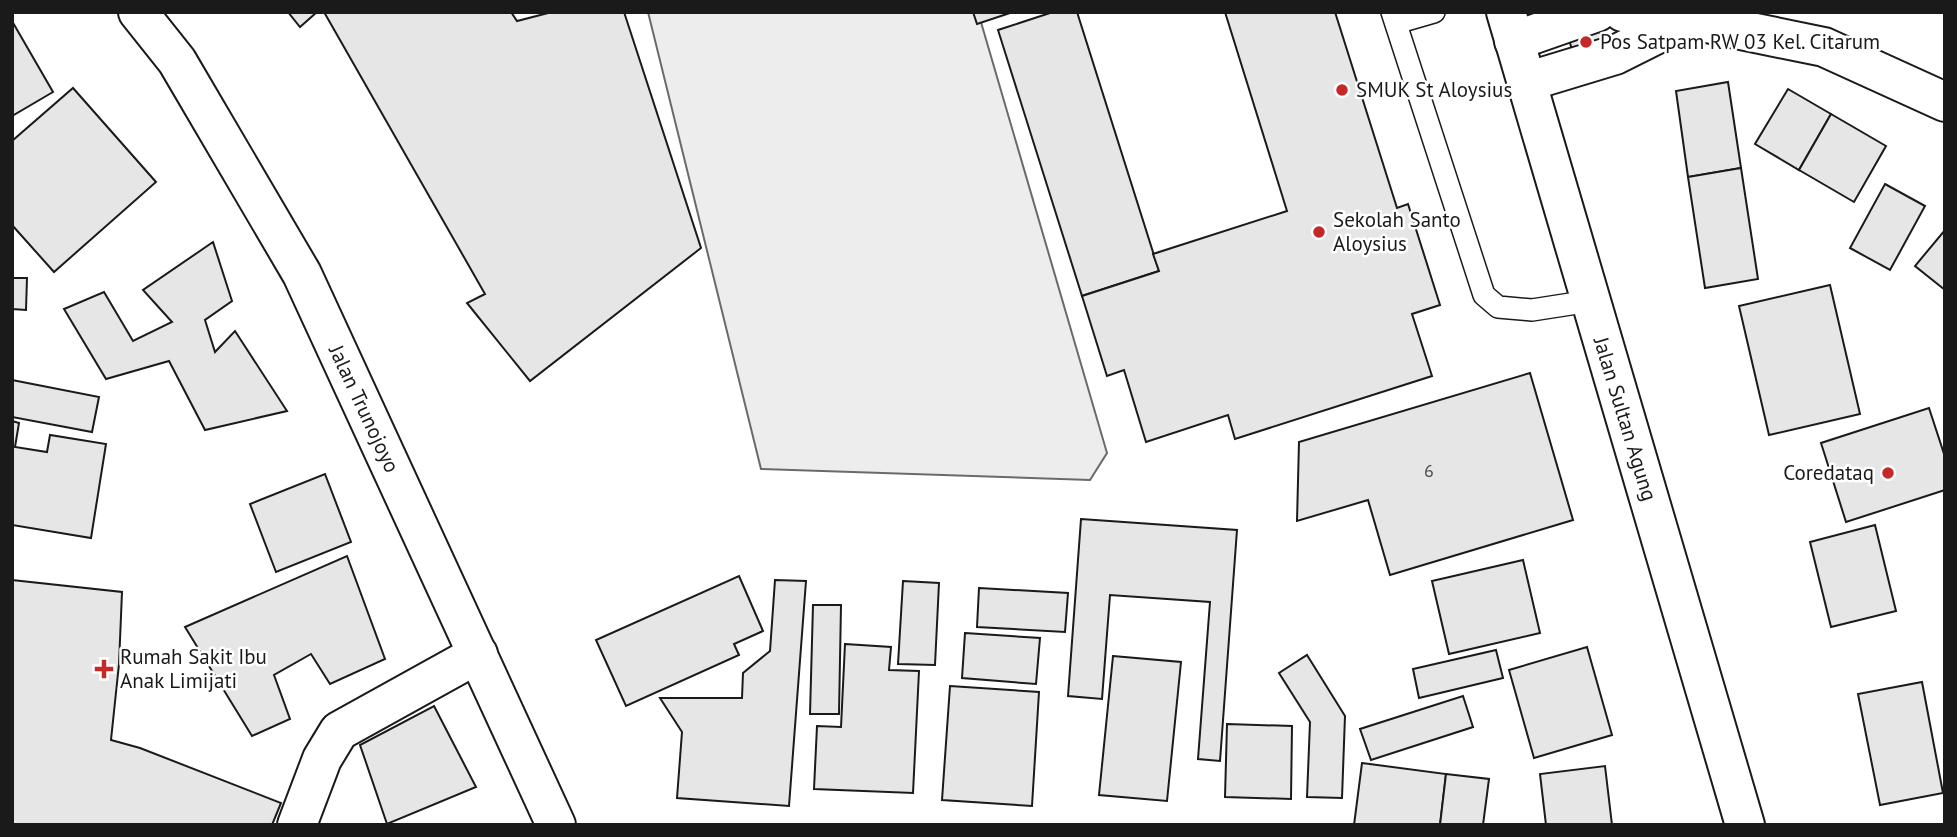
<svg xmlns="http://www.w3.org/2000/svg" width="1957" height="837" font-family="'PT Sans',sans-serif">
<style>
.built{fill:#ededed;stroke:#6a6a6a;stroke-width:2}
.building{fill:#e6e6e6;stroke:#1a1a1a;stroke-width:2}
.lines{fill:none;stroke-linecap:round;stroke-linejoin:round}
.lane-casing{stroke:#1a1a1a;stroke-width:24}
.street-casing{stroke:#1a1a1a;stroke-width:42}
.secondary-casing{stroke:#1a1a1a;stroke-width:42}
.lane{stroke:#fff;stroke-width:21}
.street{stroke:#fff;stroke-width:38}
.secondary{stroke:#fff;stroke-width:38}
.poi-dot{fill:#c62828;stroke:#fff;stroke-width:2.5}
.labels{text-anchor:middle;stroke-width:5;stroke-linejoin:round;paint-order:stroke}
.number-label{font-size:18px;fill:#4d4d4d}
.poi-label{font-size:21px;fill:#1a1a1a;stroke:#fff;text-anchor:start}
.street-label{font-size:21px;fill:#1a1a1a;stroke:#fff}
</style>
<rect width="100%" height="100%" fill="#fff"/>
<!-- built -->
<path class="built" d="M648 12H978L1107 453 1090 480 761 469Z"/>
<!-- building -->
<g class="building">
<path d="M288 12H317L300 27Z"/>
<path d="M324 12H511L517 21 552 12H624L701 248 530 381 467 303 485 294Z"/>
<path d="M973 12H1013L977 24Z"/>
<path d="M1053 12H1077L1159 271 1082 296 998 30Z"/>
<path d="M1225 12H1335L1397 208 1408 204 1440 305 1412 314 1432 376 1235 439 1228 415 1146 442 1124 370 1107 376 1082 296 1159 271 1153 254 1287 211Z"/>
<path d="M12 21 53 92 12 116Z"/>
<path d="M1598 27 1605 47 1574 57 1568 36Z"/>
<path d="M1728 82 1741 168 1688 177 1676 91Z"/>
<path d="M73 88 156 182 54 272 12 225V141Z"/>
<path d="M1788 89 1831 114 1799 170 1755 144Z"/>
<path d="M1831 114 1886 146 1854 202 1799 170Z"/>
<path d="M1741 168 1758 279 1705 288 1688 177Z"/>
<path d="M1885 184 1925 206 1890 270 1850 248Z"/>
<path d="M1945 230V290L1915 266Z"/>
<path d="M213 242 232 301 205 320 215 352 235 331 287 411 205 430 169 361 106 379 64 309 104 292 133 341 172 322 143 290Z"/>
<path d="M12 278H27L26 310 12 309Z"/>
<path d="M1830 285 1860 414 1769 435 1739 306Z"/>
<path d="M1530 373 1573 520 1390 575 1368 500 1297 521 1299 442Z"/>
<path d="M12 380 99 397 92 432 12 417Z"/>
<path d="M1929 408 1945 457V490L1846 522 1821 443Z"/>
<path d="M12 421 19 423 15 447 47 452 50 435 106 444 91 538 12 525Z"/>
<path d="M325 474 351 542 276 572 250 504Z"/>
<path d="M1081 519 1237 530 1220 761 1198 759 1210 602 1110 595 1102 699 1068 696Z"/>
<path d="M1875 525 1896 611 1831 627 1810 542Z"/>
<path d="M347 556 385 659 330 684 311 654 274 675 290 719 252 736 185 627Z"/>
<path d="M1523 560 1540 633 1449 654 1432 581Z"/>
<path d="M739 576 763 631 734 644 739 655 626 706 596 640Z"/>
<path d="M12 580 122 592 119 664 111 740 140 748 281 803 272 825H12Z"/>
<path d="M775 580 806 581 789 806 677 798 682 732 660 698H742L743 673 770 651Z"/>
<path d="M903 581 939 583 935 665 898 664Z"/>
<path d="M979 588 1068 593 1065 632 977 627Z"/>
<path d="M813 605H841L839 714H810Z"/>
<path d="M965 633 1040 638 1036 684 962 678Z"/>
<path d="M845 644 891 647 889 670 919 671 913 793 814 789 817 726 841 727Z"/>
<path d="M1587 647 1612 735 1534 758 1509 670Z"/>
<path d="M1496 650 1503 678 1419 698 1413 669Z"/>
<path d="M1307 655 1345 716 1342 798 1307 797 1310 722 1279 673Z"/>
<path d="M1113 656 1181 662 1167 801 1099 795Z"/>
<path d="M1922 682 1943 793 1880 805 1858 694Z"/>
<path d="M950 686 1039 692 1032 806 942 800Z"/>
<path d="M1463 696 1473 727 1371 760 1360 729Z"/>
<path d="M434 706 476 787 387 824 360 745Z"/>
<path d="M1227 724 1292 726 1291 799 1225 797Z"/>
<path d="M1362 763 1446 774 1440 825H1354Z"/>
<path d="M1605 766 1612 825H1546L1540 774Z"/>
<path d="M1446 774 1489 779 1483 825H1440Z"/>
</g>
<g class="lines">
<defs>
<g id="lane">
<path d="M1392 12 1484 295 1498 307 1532 310 1590 301"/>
<path d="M1396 23 1434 12"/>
</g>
<g id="street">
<path d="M1623 12 1687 19 1824 47 1945 102"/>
<path d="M1514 41 1597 12"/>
<path d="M1526 82 1615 55 1687 19"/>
<path d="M297 825 322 759 339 731 478 654"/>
</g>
<g id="secondary">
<path d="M138 12 177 61 302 274 556 825"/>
<path d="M1506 12 1745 825"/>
</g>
</defs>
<!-- lane casing -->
<use href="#lane" class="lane-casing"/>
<!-- street casing -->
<use href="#street" class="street-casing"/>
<!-- secondary casing -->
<use href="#secondary" class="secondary-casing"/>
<!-- lane -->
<use href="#lane" class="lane"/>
<!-- street -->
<use href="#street" class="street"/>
<!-- secondary -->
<use href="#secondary" class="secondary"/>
</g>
<!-- markers -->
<g class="poi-dot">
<circle cx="1586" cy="42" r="7"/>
<circle cx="1342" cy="90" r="7"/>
<circle cx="1319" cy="232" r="7"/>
<circle cx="1888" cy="473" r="7"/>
<path d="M100.5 658.5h7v7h7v7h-7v7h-7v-7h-7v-7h7z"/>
</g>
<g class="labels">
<!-- number labels -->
<g class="number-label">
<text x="1429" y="477">6</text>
</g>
<!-- poi labels -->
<g class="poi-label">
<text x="1600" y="49">Pos Satpam RW 03 Kel. Citarum</text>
<text x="1356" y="97">SMUK St Aloysius</text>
<text x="1333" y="227">Sekolah Santo<tspan x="1333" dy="24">Aloysius</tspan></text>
<text x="1874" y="480" text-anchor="end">Coredataq</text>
<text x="120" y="664">Rumah Sakit Ibu<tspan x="120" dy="24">Anak Limijati</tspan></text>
</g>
<!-- street labels -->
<g class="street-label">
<text transform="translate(364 409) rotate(65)" y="7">Jalan Trunojoyo</text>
<text transform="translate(1625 419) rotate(73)" y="7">Jalan Sultan Agung</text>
</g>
</g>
<!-- border -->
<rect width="1957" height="837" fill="none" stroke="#1a1a1a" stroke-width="28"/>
</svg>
